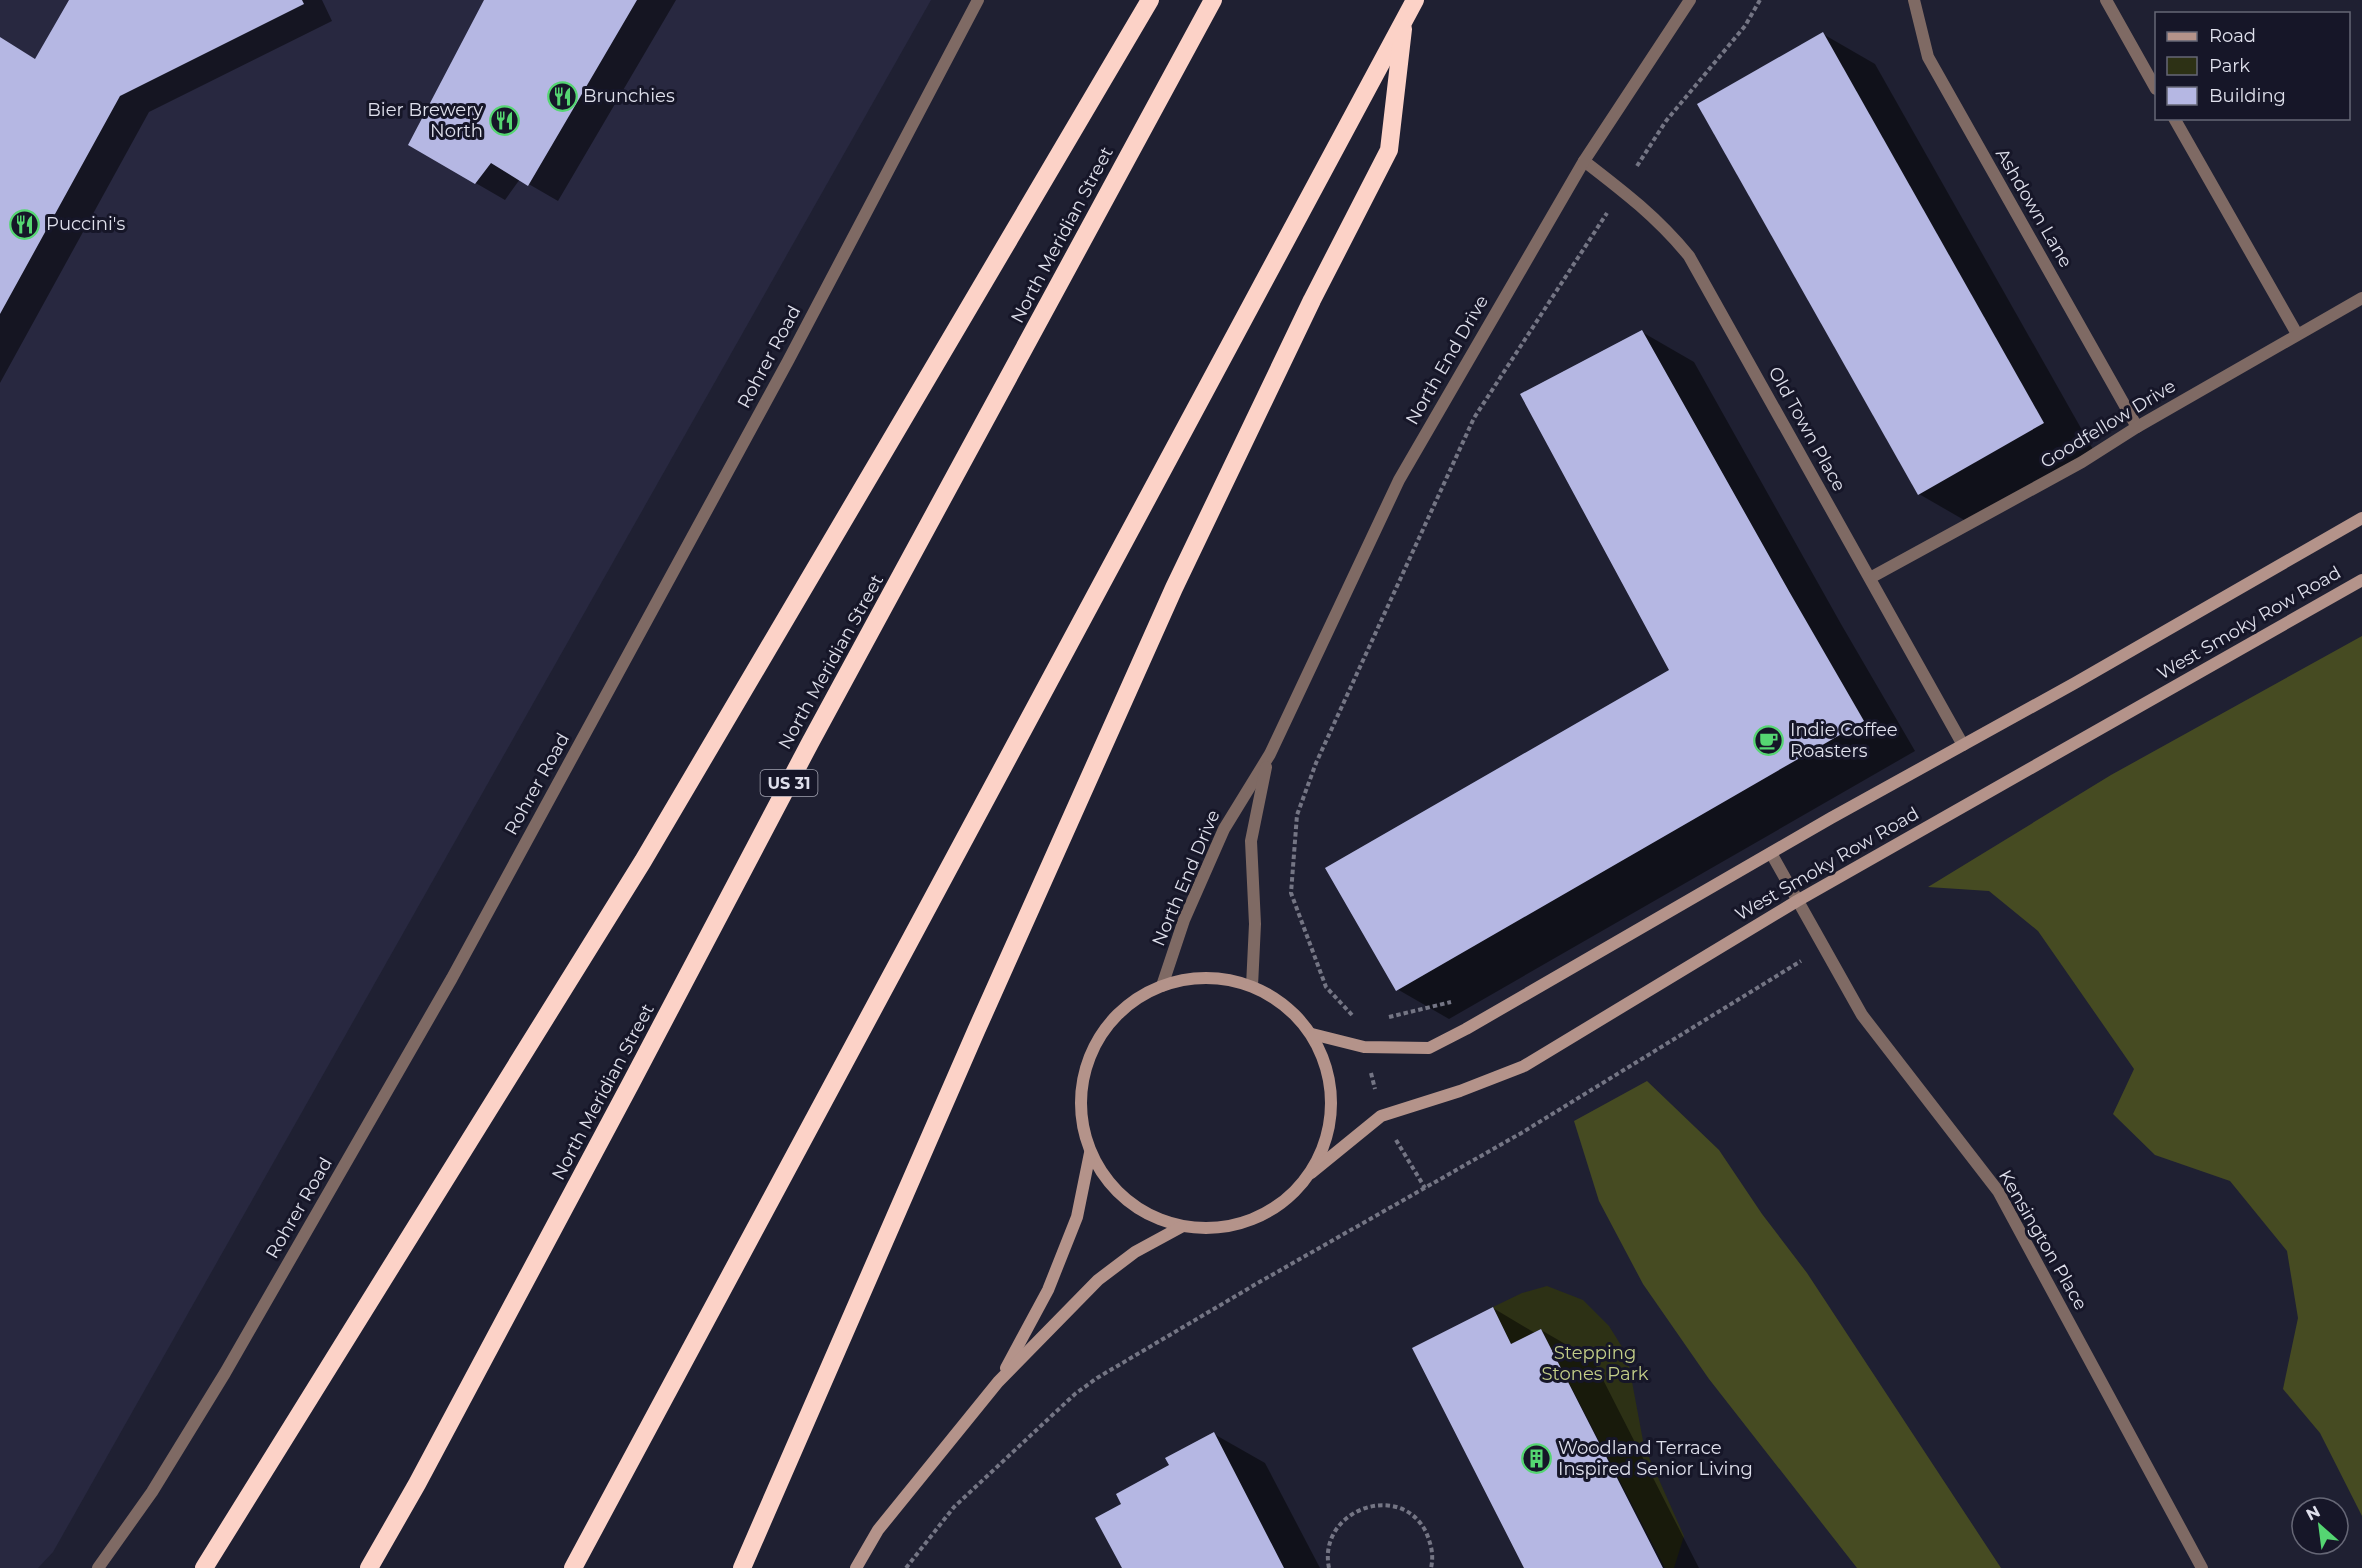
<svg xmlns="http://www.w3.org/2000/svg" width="2362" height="1568" font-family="Montserrat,sans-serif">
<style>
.built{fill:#282840}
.green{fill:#2d3115}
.forest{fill:#464b22}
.shadow{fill:#0007}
.building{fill:#b5b7e3}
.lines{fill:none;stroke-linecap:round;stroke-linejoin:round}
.path{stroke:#747584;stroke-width:4;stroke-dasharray:4.5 3;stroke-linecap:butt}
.lane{stroke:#7f6a64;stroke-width:12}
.street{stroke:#7f6a64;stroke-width:12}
.secondary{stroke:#b4938a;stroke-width:12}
.highway{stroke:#fcd2c7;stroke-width:18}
.labels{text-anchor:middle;stroke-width:6;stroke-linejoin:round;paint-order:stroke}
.shield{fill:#161628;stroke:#a3a3b1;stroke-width:1.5}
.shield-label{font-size:16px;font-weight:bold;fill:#dfe0ec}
.poi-label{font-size:18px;fill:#dfe0ec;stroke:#161628;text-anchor:start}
.street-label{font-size:18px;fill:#dfe0ec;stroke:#161628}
.park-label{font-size:18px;fill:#c3ce88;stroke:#161628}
</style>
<rect width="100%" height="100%" fill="#1f2032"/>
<!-- built -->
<path class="built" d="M0 0H931L53 1552 38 1568H0Z"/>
<!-- green -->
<path class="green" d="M1547 1286 1583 1300 1609 1326 1627 1355 1644 1446 1684 1536 1674 1568H1665L1541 1329 1511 1344 1493 1307 1522 1293Z"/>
<!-- forest -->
<g class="forest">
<path d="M2362 636V1516L2320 1433 2283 1389 2298 1318 2287 1251 2230 1181 2155 1155 2113 1114 2134 1069 2038 931 1989 891 1928 887 2111 775Z"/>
<path d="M1647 1081 1719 1150 1762 1214 1807 1273 2001 1568H1857L1709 1379 1643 1284 1599 1201 1574 1121Z"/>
</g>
<!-- shadow -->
<g class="shadow">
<path d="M70 0H322L332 21 149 112 0 383V37L36 60Z"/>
<path d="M486 0H676L558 201 520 179 505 200 410 145Z"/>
<path d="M1823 34 1875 64 2095 453 1971 524 1919 494Z"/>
<path d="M1642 332 1694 362 1841 624 1915 751 1449 1019 1397 989 1671 670Z"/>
<path d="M1493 1308 1535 1333 1541 1330 1593 1360 1699 1568H1525Z"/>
<path d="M1214 1434 1265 1463 1320 1568H1124L1123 1505Z"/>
</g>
<!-- building -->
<g class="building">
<path d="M69 0H302L304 4 120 96 0 314V37L35 59Z"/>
<path d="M484 0H637L528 186 491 163 475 184 408 145Z"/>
<path d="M1823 32 2044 423 1918 495 1697 104Z"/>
<path d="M1642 330 1790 593 1864 721 1396 991 1325 868 1669 670 1520 394Z"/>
<path d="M1493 1307 1511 1344 1541 1329 1663 1568H1524L1412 1348Z"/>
<path d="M1214 1432 1284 1568H1122L1095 1518 1121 1504 1116 1494 1169 1465 1165 1458Z"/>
</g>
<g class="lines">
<!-- path -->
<g class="path">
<path d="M1637 166 1666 121 1745 26 1760 0"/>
<path d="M1352 1015 1326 987 1291 893 1297 815 1316 763 1474 418 1607 213"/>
<path d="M1389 1017 1451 1002"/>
<path d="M1371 1073 1375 1089"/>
<path d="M1396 1140 1425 1188"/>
<path d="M906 1568 954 1507 1075 1394 1097 1378 1256 1284 1523 1132 1801 961"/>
<path d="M1329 1568C1317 1510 1400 1480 1426 1532 1431 1544 1434 1555 1431 1568"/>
</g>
<!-- lane -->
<g class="lane">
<path d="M2106 0 2156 89"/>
<path d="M2174 118 2297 334"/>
</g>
<!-- street -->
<g class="street">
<path d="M1914 0 1928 57 2137 427"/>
<path d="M1584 161C1623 191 1657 217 1689 256L1963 745"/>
<path d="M1870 578 2082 462 2137 427 2362 298"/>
<path d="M1771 853 1862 1015 1998 1191 2202 1568"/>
<path d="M1162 986 1184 920 1224 829 1270 754 1399 480 1584 161 1690 0"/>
<path d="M1252 986 1255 924 1251 841 1266 767"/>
<path d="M98 1568 152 1492 225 1373 452 978 788 361 978 0"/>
</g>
<!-- secondary -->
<g class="secondary">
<circle cx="1206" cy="1103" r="125"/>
<path d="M1312 1034 1364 1047 1429 1048 1466 1029 1831 818 2075 683 2362 518"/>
<path d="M1311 1173 1381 1116 1460 1091 1524 1066 1797 901 2362 580"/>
<path d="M1006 1368 1048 1290 1077 1217 1090 1153"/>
<path d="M856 1568 878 1530 998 1382 1098 1280 1135 1252 1181 1227"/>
</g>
<!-- highway -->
<g class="highway">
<path d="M204 1568 643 861 1150 0"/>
<path d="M369 1568 417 1484 631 1083 810 743 1213 0"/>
<path d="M573 1568 1415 0"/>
<path d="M742 1568 976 1031 1174 588 1312 300 1389 150 1403 29"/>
</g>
</g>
<!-- icons -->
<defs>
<symbol id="restaurant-ring" viewBox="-11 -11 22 22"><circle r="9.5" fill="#161628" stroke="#55d672" stroke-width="1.5"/><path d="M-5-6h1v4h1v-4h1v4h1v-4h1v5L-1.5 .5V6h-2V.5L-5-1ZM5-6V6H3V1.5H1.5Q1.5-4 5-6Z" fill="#55d672"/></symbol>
<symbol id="cafe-ring" viewBox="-11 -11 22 22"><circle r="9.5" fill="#161628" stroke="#55d672" stroke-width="1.5"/><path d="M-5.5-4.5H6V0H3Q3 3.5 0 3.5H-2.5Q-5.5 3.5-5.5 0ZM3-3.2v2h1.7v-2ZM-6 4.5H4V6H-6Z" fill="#55d672"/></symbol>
<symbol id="building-ring" viewBox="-11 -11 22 22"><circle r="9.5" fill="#161628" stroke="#55d672" stroke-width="1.5"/><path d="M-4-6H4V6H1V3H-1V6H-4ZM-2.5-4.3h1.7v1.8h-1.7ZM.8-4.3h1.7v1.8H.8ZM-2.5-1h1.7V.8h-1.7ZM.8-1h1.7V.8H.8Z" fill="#55d672"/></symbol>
</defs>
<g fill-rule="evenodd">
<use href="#restaurant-ring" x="546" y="80" width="33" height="33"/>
<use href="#restaurant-ring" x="488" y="104" width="33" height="33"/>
<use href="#restaurant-ring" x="8" y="208" width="33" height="33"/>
<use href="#cafe-ring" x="1752" y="724" width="33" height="33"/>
<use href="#building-ring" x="1520" y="1442" width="33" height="33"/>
</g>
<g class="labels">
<!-- shield labels -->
<rect class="shield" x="760.5" y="770" width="57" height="26" rx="4.5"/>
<g class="shield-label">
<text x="789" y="789">US 31</text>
</g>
<!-- poi labels -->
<g class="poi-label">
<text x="583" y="102">Brunchies</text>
<text x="483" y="116" text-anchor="end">Bier Brewery<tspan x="483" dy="21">North</tspan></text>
<text x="46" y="230">Puccini's</text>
<text x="1790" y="736">Indie Coffee<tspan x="1790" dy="21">Roasters</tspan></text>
<text x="1558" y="1454">Woodland Terrace<tspan x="1558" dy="21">Inspired Senior Living</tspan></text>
</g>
<!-- street labels -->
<g class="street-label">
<text transform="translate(2034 208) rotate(60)" y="6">Ashdown Lane</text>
<text transform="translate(1062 235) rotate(-62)" y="6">North Meridian Street</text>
<text transform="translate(769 357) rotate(-62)" y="6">Rohrer Road</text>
<text transform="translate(1447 360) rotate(-60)" y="6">North End Drive</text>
<text transform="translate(2108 424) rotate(-31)" y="6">Goodfellow Drive</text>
<text transform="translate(1807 429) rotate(61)" y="6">Old Town Place</text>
<text transform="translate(2249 623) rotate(-30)" y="6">West Smoky Row Road</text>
<text transform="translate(831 662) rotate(-61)" y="6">North Meridian Street</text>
<text transform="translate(537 784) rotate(-61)" y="6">Rohrer Road</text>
<text transform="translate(1827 864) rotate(-30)" y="6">West Smoky Row Road</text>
<text transform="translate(1186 878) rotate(-67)" y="6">North End Drive</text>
<text transform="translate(603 1092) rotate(-62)" y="6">North Meridian Street</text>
<text transform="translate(299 1208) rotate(-60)" y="6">Rohrer Road</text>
<text transform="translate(2043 1240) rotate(60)" y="6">Kensington Place</text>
</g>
<!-- park labels -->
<g class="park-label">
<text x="1595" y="1359">Stepping<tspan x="1595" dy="21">Stones Park</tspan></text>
</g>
</g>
<!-- legend -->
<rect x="2155" y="12" width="195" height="108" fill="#161628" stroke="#666776" stroke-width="1.5"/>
<rect x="2167" y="32" width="30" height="9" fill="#b4938a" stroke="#666776" stroke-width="1.5"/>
<text x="2209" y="42" font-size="18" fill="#dfe0ec">Road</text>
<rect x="2167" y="57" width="30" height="18" fill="#2d3115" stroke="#666776" stroke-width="1.5"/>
<text x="2209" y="72" font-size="18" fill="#dfe0ec">Park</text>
<rect x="2167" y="87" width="30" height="18" fill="#b5b7e3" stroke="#666776" stroke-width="1.5"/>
<text x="2209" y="102" font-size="18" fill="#dfe0ec">Building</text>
<!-- north arrow -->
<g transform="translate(2320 1526) rotate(332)"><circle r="28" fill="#161628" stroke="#666776" stroke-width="1.5"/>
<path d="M0-4.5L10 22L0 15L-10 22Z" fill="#55d672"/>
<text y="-9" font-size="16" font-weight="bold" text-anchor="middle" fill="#dfe0ec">N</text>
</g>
</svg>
